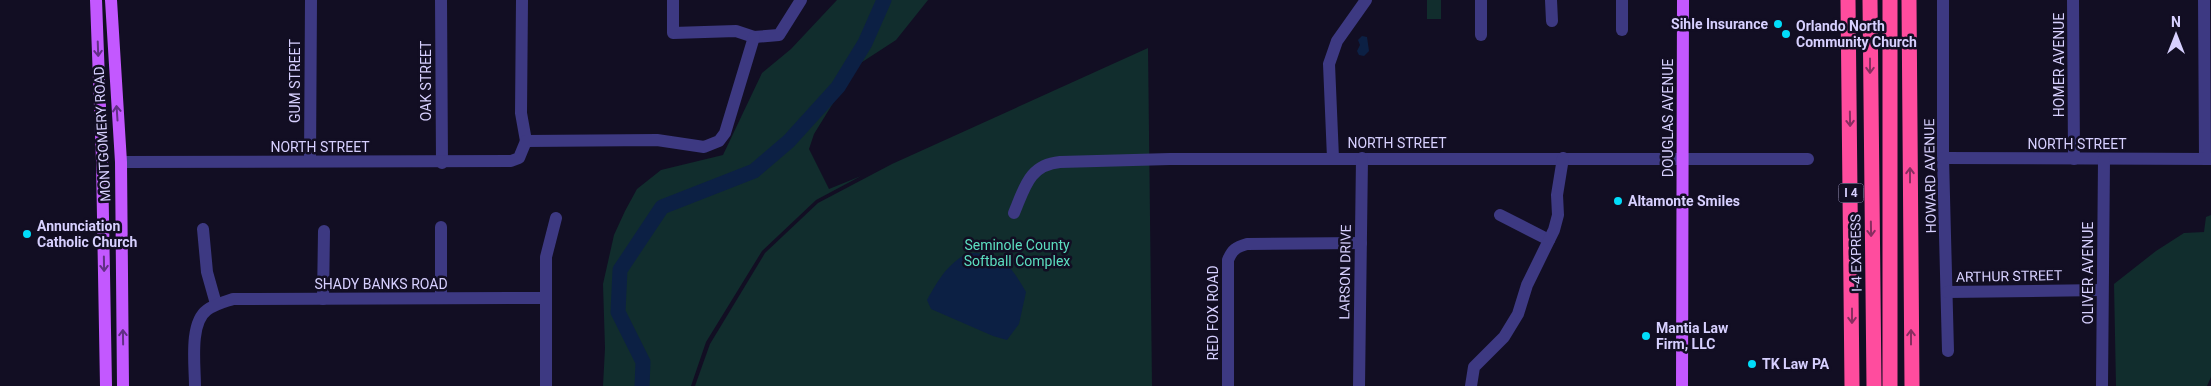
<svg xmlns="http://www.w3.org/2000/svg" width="2211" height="386" font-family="Roboto,sans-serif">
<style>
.green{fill:#112d2d}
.water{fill:#0c2044}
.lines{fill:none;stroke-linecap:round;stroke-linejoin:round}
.river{stroke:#0c2044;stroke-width:15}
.minor{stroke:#3d3982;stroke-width:12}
.major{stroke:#c358ff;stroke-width:12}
.highway{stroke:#ff4c9e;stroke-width:15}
.oneway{stroke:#622f86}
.oneway2{stroke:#882d60}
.poi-dot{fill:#01ddfa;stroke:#120e23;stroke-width:2}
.labels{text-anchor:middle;stroke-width:5;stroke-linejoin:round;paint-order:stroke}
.shield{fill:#120e23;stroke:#9c96bd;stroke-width:1}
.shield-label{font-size:12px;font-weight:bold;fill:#d7d0ff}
.poi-label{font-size:14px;font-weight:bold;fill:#d7d0ff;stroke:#120e23;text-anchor:start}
.street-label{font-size:14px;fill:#d7d0ff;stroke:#120e23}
.park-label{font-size:14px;fill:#5cdfc1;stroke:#120e23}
</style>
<rect width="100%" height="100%" fill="#120e23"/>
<!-- green -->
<g class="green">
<path d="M837 0H928L896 40 856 66 814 134 809 149 829 189 861 176 816 200 762 251 706 342 691 386H603L605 348 603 284 614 235 625 211 637 189 661 170 723 155 762 73 791 49Z"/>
<rect x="1427" y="0" width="14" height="19"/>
<path d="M1148 48 1152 386H695L710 344 765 253 818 203 892 164Z"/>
<path d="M2211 215V377L2207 386H2116L2114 284 2156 251 2184 233 2204 232 2206 217Z"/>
</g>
<!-- water -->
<g class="water">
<path d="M1362 36 1367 37 1369 51 1364 56 1359 55 1357 51 1360 45 1358 40Z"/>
<path d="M967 253C1001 252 1010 264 1026 292L1019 324 1007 340 993 336 931 309 927 300C939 279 946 266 967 253Z"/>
</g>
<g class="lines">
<!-- river -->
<path class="river" d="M642 386 643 362 618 312 620 270 662 207 754 171 789 141 838 87 865 43 884 0"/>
<!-- minor -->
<g class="minor">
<path d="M441 0 442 163"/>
<path d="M522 0 521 113 526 141"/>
<path d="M673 0V33L736 31 754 37 779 35 801 0"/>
<path d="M1551 0 1552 21"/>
<path d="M1943 0V158L1948 351"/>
<path d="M2073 0 2074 159"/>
<path d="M2204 0 2205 159"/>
<path d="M1622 30V0"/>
<path d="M1481 35V0"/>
<path d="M1333 158 1329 64 1337 41 1366 0"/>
<path d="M1943 158 2211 159"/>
<path d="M310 161 311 0"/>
<path d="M121 162 511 161 519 158 526 141 657 140 704 147 719 141 725 133 754 37"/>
<path d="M1014 213C1025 187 1029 165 1060 162L1170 159H1808"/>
<path d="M1500 215 1549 240"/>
<path d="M203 229 207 272 216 304"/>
<path d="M1947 292 2102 290"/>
<path d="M441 298V227"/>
<path d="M323 299 324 231"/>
<path d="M195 386C195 366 189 323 207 310 215 304 224 302 233 299L546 298"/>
<path d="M546 386V257L556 218"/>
<path d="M1228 386V260C1232 250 1236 247 1247 244L1361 243"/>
<path d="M1359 386 1362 158"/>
<path d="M1471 386 1474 367 1504 337 1518 314 1527 285 1554 230 1558 215 1557 195 1563 158"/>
<path d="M2102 386 2104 159"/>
</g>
<!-- major -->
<g class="major">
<path d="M96 0 102 161 106 386"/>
<path d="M111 0 121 162 123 386"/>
<path d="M1682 386 1683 0"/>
</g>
<!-- highway -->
<g class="highway">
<path d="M1848 0 1852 386"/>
<path d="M1870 0 1874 386"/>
<path d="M1890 0V386"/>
<path d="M1909 0 1912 386"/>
</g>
</g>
<!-- one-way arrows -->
<defs><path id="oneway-shaft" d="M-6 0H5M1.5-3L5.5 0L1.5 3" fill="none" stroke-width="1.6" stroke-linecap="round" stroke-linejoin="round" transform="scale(1.25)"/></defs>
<g class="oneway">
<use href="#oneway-shaft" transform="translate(98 49) rotate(88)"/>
<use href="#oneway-shaft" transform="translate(117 113) rotate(-94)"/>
<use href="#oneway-shaft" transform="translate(104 264) rotate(89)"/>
<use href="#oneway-shaft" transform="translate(123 337) rotate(-91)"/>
</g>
<g class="oneway2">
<use href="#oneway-shaft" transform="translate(1870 66) rotate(90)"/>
<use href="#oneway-shaft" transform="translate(1850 119) rotate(89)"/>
<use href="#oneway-shaft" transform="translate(1910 175) rotate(-90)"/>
<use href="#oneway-shaft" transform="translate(1871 229) rotate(89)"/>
<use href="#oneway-shaft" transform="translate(1852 316) rotate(90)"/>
<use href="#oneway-shaft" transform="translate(1911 337) rotate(-90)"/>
</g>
<!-- markers -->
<g class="poi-dot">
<circle cx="1778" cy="24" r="5"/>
<circle cx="1786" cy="34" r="5"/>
<circle cx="1618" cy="201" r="5"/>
<circle cx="27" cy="234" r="5"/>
<circle cx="1646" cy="336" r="5"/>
<circle cx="1752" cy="364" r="5"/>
</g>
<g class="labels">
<!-- shield labels -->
<rect class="shield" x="1838.5" y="183.5" width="25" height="19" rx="4"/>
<g class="shield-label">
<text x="1851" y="197">I 4</text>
</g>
<!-- poi labels -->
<g class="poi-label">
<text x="1768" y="29" text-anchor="end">Sihle Insurance</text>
<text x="1796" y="31">Orlando North<tspan x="1796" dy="16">Community Church</tspan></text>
<text x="1628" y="206">Altamonte Smiles</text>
<text x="37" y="231">Annunciation<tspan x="37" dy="16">Catholic Church</tspan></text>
<text x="1656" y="333">Mantia Law<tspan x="1656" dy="16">Firm, LLC</tspan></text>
<text x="1762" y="369">TK Law PA</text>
</g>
<!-- street labels -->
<g class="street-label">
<text transform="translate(2059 65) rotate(-90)" y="5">HOMER AVENUE</text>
<text transform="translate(295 81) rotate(-90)" y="5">GUM STREET</text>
<text transform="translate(426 81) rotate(-90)" y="5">OAK STREET</text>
<text transform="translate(1668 118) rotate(-90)" y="5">DOUGLAS AVENUE</text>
<text transform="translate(102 134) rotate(-93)" y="5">MONTGOMERY ROAD</text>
<text x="1397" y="148">NORTH STREET</text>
<text x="2077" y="149">NORTH STREET</text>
<text x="320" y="152">NORTH STREET</text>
<text transform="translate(1930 176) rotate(-91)" y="5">HOWARD AVENUE</text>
<text transform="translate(1856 253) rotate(-91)" y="5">I-4 EXPRESS</text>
<text transform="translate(1345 272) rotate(-89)" y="5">LARSON DRIVE</text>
<text transform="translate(2088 273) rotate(-90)" y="5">OLIVER AVENUE</text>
<text transform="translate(2009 276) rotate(-1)" y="5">ARTHUR STREET</text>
<text x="381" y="289">SHADY BANKS ROAD</text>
<text transform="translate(1213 313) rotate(-90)" y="5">RED FOX ROAD</text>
</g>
<!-- park labels -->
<g class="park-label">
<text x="1017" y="250">Seminole County<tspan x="1017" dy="16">Softball Complex</tspan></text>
</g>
</g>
<!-- north arrow -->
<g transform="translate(2176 35)" stroke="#120e23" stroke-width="4" paint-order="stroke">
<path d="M0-4L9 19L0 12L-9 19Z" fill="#d7d0ff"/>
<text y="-8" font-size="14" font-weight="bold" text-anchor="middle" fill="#d7d0ff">N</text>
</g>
</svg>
